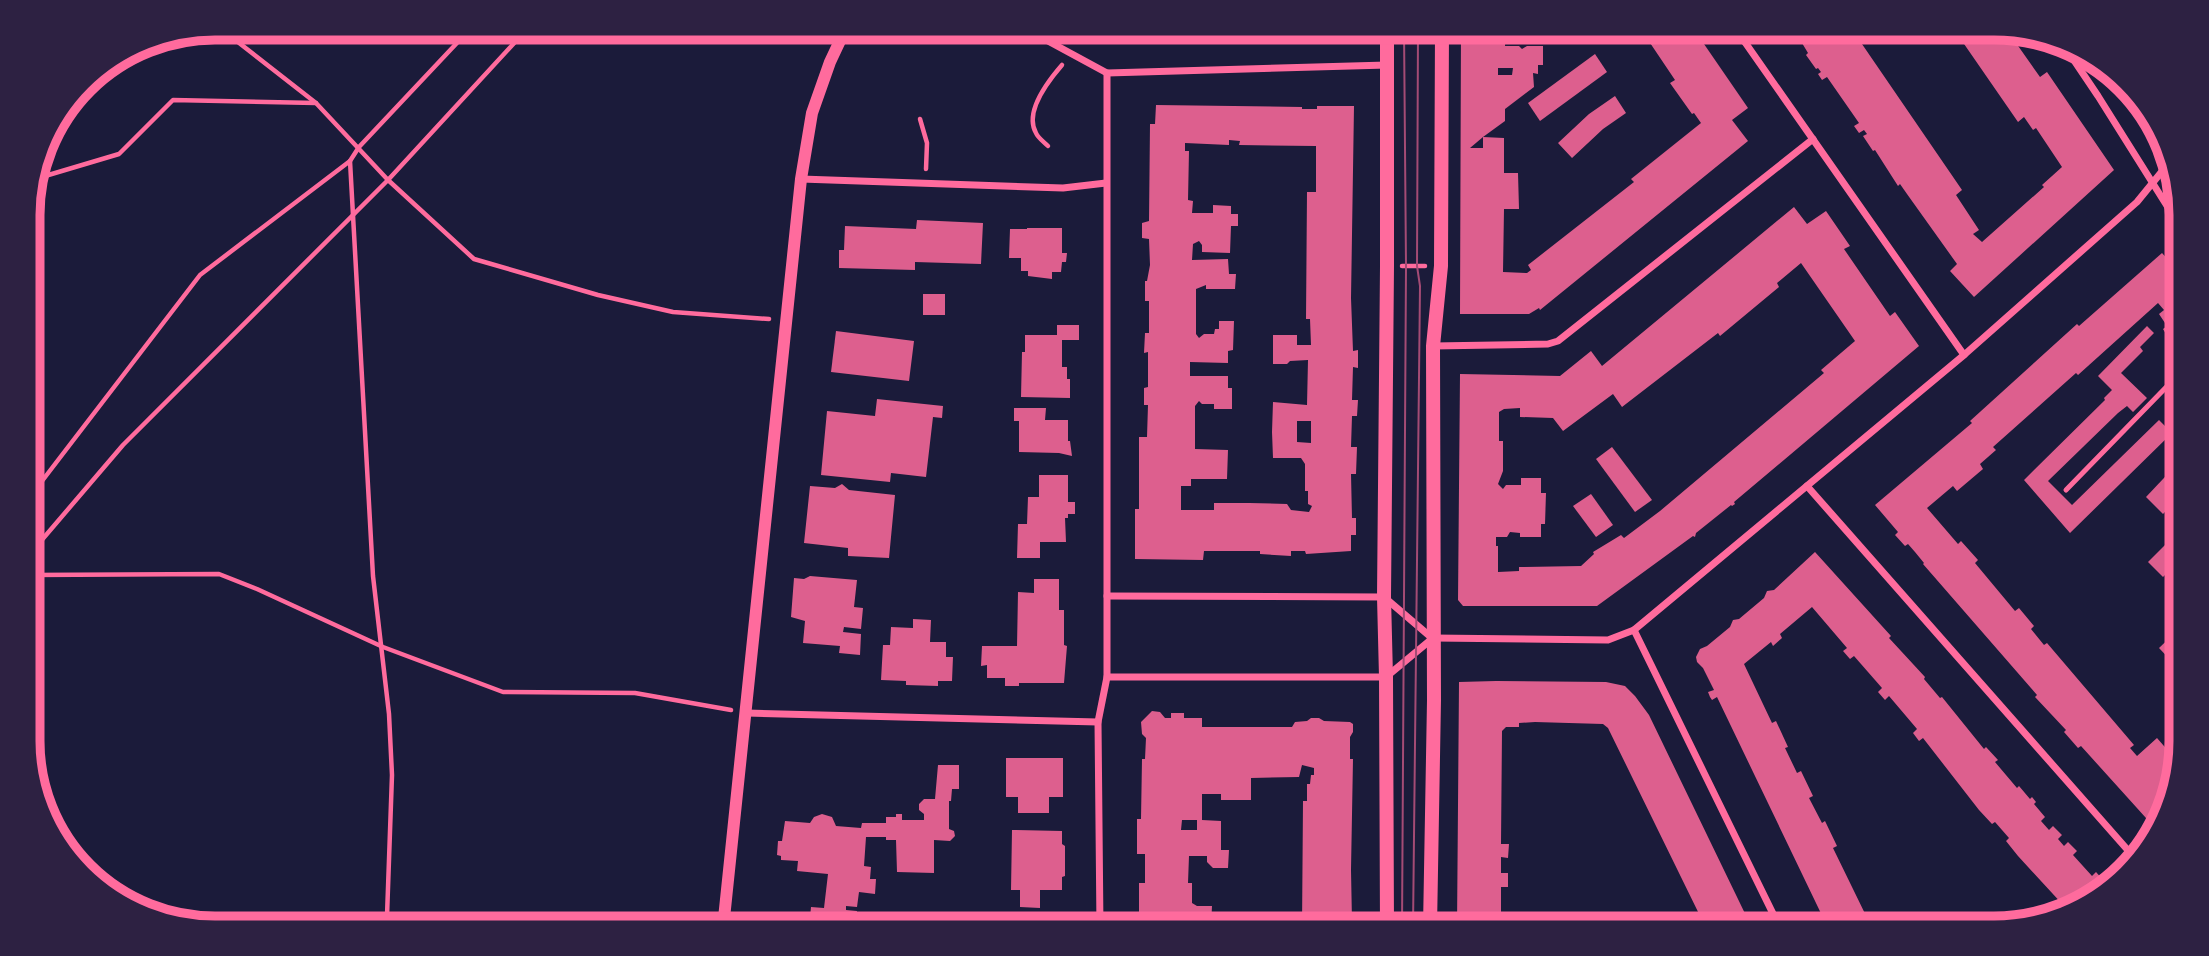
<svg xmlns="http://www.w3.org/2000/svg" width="2209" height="956" font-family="Spectral,serif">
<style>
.building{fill:#dd5f8e;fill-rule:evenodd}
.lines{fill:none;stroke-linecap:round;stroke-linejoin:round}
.path{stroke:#ff6b9d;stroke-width:4.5}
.service{stroke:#ff6b9d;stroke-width:5}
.minor{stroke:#ff6b9d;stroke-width:7}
.tertiary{stroke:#ff6b9d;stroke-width:12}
.secondary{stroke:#ff6b9d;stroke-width:14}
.tram{stroke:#a44b75;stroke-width:2}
.rim{fill:none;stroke:#ff6b9d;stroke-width:9}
</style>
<rect width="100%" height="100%" fill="#1b1b3a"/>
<!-- building -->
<g class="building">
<path d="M1268 28H1358V36L1268 35Z"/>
<path d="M1461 28H1506L1505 46H1519L1522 49 1527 46H1543V65H1538V74L1533 73 1534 87 1505 109V121L1483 137 1470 148H1483V137L1504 138V173H1518L1519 209H1504L1503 272 1527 273 1531 270 1528 265 1634 182 1631 179 1701 123 1694 113 1692 114 1670 83 1675 80 1640 28H1697L1707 42 1704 44 1748 108 1732 120 1748 141 1540 310 1539 308 1529 314H1460ZM1498 68H1513L1512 75H1498Z"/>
<path d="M1793 28H1851L1962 190 1956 195 1979 230 1973 234 1982 242 2044 187 2042 185 2062 167 2036 128 2033 130 2024 117 2018 122 1953 28H1994L2011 32 2009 33 2040 77 2047 72 2114 170 1974 297 1950 271 1957 264 1907 194 1900 184 1898 186 1875 150 1873 151 1863 136 1867 134 1864 130 1859 133 1854 126 1859 123 1827 77 1822 80 1818 74 1821 72 1818 68 1816 69 1806 55 1808 53Z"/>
<path d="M1595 54 1607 72 1540 121 1528 103Z"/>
<path d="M1615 96 1626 113 1603 129 1572 158 1558 143 1589 114Z"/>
<path d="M1156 105 1302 107V109H1317V106H1354L1351 298 1353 351 1358 350V368L1353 367 1352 400H1358L1357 416H1352L1351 447H1357L1356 474H1351L1352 518H1356V535H1351V551L1306 554 1305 551H1291V556L1260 554V551H1204L1203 560 1135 559V509H1139V437H1147L1148 405H1144V388L1148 387V352L1144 353 1145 333H1149V301H1145V281H1147L1150 265 1149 239 1142 238V223L1149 221 1150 124H1155ZM1229 140 1240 141 1239 145 1316 146V192H1307L1306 319H1310L1311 345H1297V335H1273V364H1287L1290 361 1308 360 1307 405 1273 402 1272 432 1273 458H1301L1305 464V491H1308V504L1312 506 1309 512 1291 510 1287 504 1249 503H1214V510H1181V486H1191V479H1227L1228 450 1195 449V406L1199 401 1202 404H1214V409H1232V388H1228V376H1190V362L1228 363V351L1233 350 1234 321H1219V329H1215L1214 334H1204L1199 338 1196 334V289L1206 285V289H1235L1236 274H1229L1228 259 1192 260 1193 244 1199 241 1202 245V252L1230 253 1231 226H1238V214H1231V206L1213 205V213H1192L1193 201 1188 200 1189 151H1185V143L1229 145ZM1297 421H1311V443L1297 442Z"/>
<path d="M1794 207 1807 224 1826 211 1850 246 1844 249 1890 316 1895 312 1919 346 1734 502 1735 504 1732 506 1731 505 1696 533 1695 537 1693 536 1597 606H1463L1458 600 1460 374 1560 376 1591 351 1602 366ZM1801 263 1855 341 1821 370 1824 373 1660 511 1624 538 1621 535 1593 552 1594 554 1581 566 1519 567V571L1498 572V546H1496V537H1507L1510 532 1520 533V537H1541V524H1545L1546 493H1541V478H1521V485H1506L1503 489 1498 484 1503 471V441H1499V412L1504 409 1520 408V417L1553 418 1563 431 1613 394 1622 407 1718 333 1720 336 1779 287 1777 283Z"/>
<path d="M917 220 983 223 981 264 915 262V270L839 268V250H844L845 226 916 229Z"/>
<path d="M1027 228H1062V253H1067L1066 262H1062L1061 272H1052V279L1028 276V271H1021V258H1009L1010 229H1027Z"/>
<path d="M2162 253 2180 273V345L2178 343 2173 346 2163 329 2167 326 2159 314 2164 310 2158 303 2078 375 2076 373 1993 447 1996 450 1980 464 1983 469 1957 491 1953 486 1927 508 1958 544 1961 541 1978 560 1975 563 2015 611 2019 608 2034 626 2031 629 2044 645 2047 643 2134 745 2130 748 2137 756 2157 738 2177 761 2167 812 2155 828 2081 746 2078 748 2064 732 2066 730 2035 697 2037 695 1923 564 1924 563 1915 552 1908 544 1905 546 1895 535 1898 532 1875 505 1972 423 1970 421 2077 324 2079 326Z"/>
<rect x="923" y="294" width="22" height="21"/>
<path d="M1057 325H1079V340H1062V367H1067V379H1070V398L1021 397 1022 352H1025V335H1057Z"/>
<path d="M2147 326 2154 333 2140 347 2143 351 2121 373 2147 398 2133 412 2127 406 2118 413 2048 481 2072 505 2159 420 2165 426 2180 411V434L2177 438 2172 433 2070 533 2024 480 2105 400 2104 398 2112 390 2098 376Z"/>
<path d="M836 331 914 341 909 381 831 372Z"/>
<path d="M877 399 943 406 942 418 933 417 926 477 891 473 890 482 821 475 827 411 875 416Z"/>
<path d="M1014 408H1046L1045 420H1068V441H1070L1072 456 1059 453 1019 452V421H1014Z"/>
<path d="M1612 447 1652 500 1635 512 1596 459Z"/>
<path d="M2180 461V496L2163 514 2146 497Z"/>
<path d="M1039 475H1068V502H1075V514H1068V518H1065L1066 542H1040V558H1017L1018 524H1027L1028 497H1039Z"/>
<path d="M842 484 849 490 895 495 889 558 848 556V548L804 543 810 486 835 488Z"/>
<path d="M1591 494 1613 525 1596 537 1573 506Z"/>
<path d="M2180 530V560L2163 577 2148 562Z"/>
<path d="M1815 552 1891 636 1889 638 1925 677 1924 679 1940 698 1942 697 1984 749 1986 747 1998 760 1995 762 2017 788 2019 786 2030 799 2032 797 2036 802 2034 804 2045 817 2041 821 2049 830 2053 826 2062 835 2058 839 2064 846 2068 842 2077 851 2073 855 2092 876 2096 872 2104 881 2101 885 2106 890 2064 906 2018 856 2006 841 2009 838 1995 822 1992 824 1979 810 1923 738 1919 741 1913 733 1917 729 1889 696 1885 700 1878 692 1882 688 1854 656 1850 659 1843 651 1847 648 1812 607 1780 634 1782 638 1773 646 1771 642 1744 664 1772 723 1776 721 1788 747 1785 748 1797 773 1801 771 1813 796 1809 798 1822 823 1825 821 1837 846 1833 848 1872 928H1828L1717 697 1712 700 1710 697 1708 692 1714 690 1703 668 1697 662 1696 657 1700 649 1707 646 1730 627 1733 620 1739 619 1764 598 1767 591 1774 590Z"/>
<path d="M2180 574 2181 604 2165 589Z"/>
<path d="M810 576 857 580 854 607 863 608 861 629 844 627 843 632 861 634 860 655 839 653 840 646 803 643 805 621 791 617 794 578 804 579Z"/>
<path d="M1034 579H1059V610H1064V645L1067 646 1064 683H1019V686H1005V678H987V665L981 666 982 646H1017L1018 592 1034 593Z"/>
<path d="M913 619 931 620 930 642H946V657H953L952 681H938V686L906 685V681L881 680 883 645H890L891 627 913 628Z"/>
<path d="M2181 627V657L2174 664 2159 648Z"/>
<path d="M1496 681 1606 682 1625 686 1635 696 1649 715 1752 928H1690L1703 922 1608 728 1603 724 1535 722 1519 723V727H1506L1502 731 1501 844H1509L1508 858 1501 857V873H1508V887H1501V928H1457L1459 682Z"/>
<path d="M1152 711 1160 712 1165 718H1171V713H1184V718H1202V727H1292L1295 722 1307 721 1311 718H1319L1324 721 1350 722 1353 724V732L1350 737V759H1353L1351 870 1352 922H1349V928H1302L1303 801H1307V784H1310L1311 775H1314V768L1302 765 1299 777 1251 778V800H1221V794H1202V820L1221 821V850H1229L1228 868H1213L1207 862V856H1189L1188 883H1192V903L1197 906H1212L1211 926 1139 928V883H1145V854H1137V819H1141L1142 759H1145L1146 738 1142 734 1141 722ZM1182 820H1197V830H1181Z"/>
<path d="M1006 758H1063V797H1049V813H1018V797H1006Z"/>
<path d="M938 765H959V789H952L951 801H949V829L954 831 955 836 950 841 934 840V873L897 872 896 840H886V837H866L864 866 871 867 870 879H876L875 894 859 892 857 907 846 906V910L857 911 855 928H809L811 907 824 908 828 874 797 871 798 861 781 860V856L777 855 778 841H782L785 821 810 823 814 817 822 814 832 817 836 826 861 828 862 823H886V817H896V814H902V820H924V814L919 810V804L924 799H935Z"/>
<path d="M1012 830 1062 831V844L1065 846V876L1062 877V890H1040V908L1020 907V890H1011Z"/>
<path d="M1040 922H1051V925H1064V928H1008V925H1040Z"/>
</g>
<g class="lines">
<!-- path -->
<g class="path">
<path d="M220 28 316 103 388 180 474 259 598 295 673 312 769 319"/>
<path d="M920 119 927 143 926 169"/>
<path d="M1048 146C1044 142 1038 138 1036 133 1024 112 1049 80 1062 65"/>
<path d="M350 161 373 576 389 714 392 775 387 916 380 928"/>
<path d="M35 179 119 154 173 100 316 103"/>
<path d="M1402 266H1425"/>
<path d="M29 498 200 275 350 161 359 147 471 28"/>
<path d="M29 555 123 445 388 180 528 28"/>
<path d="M29 575 219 574 257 589 383 647 503 692 635 693 731 710"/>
</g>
<!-- service -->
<path class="service" d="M2066 490 2180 373"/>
<!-- minor -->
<g class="minor">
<path d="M1024 28 1107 73 1387 65"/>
<path d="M1735 28 1964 355"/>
<path d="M2061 41 2098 96 2179 225"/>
<path d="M801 179 1063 188 1106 183"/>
<path d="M1433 346 1548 344 1558 341 1813 139"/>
<path d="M1807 486 2133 856"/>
<path d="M1107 596 1384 597 1432 638"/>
<path d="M1634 630 1780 928"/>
<path d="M1433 638 1608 640 1634 630 1964 355 2137 202 2168 164"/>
<path d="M1107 677H1386L1433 638"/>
<path d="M747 713 1098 722"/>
<path d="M1100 928 1098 722 1107 677V73"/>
</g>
<!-- tertiary -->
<path class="tertiary" d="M723 928 801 179 812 113 830 62 846 28"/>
<!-- secondary -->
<g class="secondary">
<path d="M1387 28V266L1384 597 1386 677 1387 928"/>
<path d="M1430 928 1434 700 1433 346 1441 266 1442 28"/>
</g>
<!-- tram -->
<g class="tram">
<path d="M1402 928 1406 266 1404 28"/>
<path d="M1413 928 1420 286 1417 266 1418 28"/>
</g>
</g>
<!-- crop -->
<path d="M0 0H2209V956H0ZM215 40H1994A175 175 0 0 1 2169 215V741A175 175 0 0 1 1994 916H215A175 175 0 0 1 40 741V215A175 175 0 0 1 215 40Z" fill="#2d2142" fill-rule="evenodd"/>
<path class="rim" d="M215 40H1994A175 175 0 0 1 2169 215V741A175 175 0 0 1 1994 916H215A175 175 0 0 1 40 741V215A175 175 0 0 1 215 40Z"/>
</svg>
